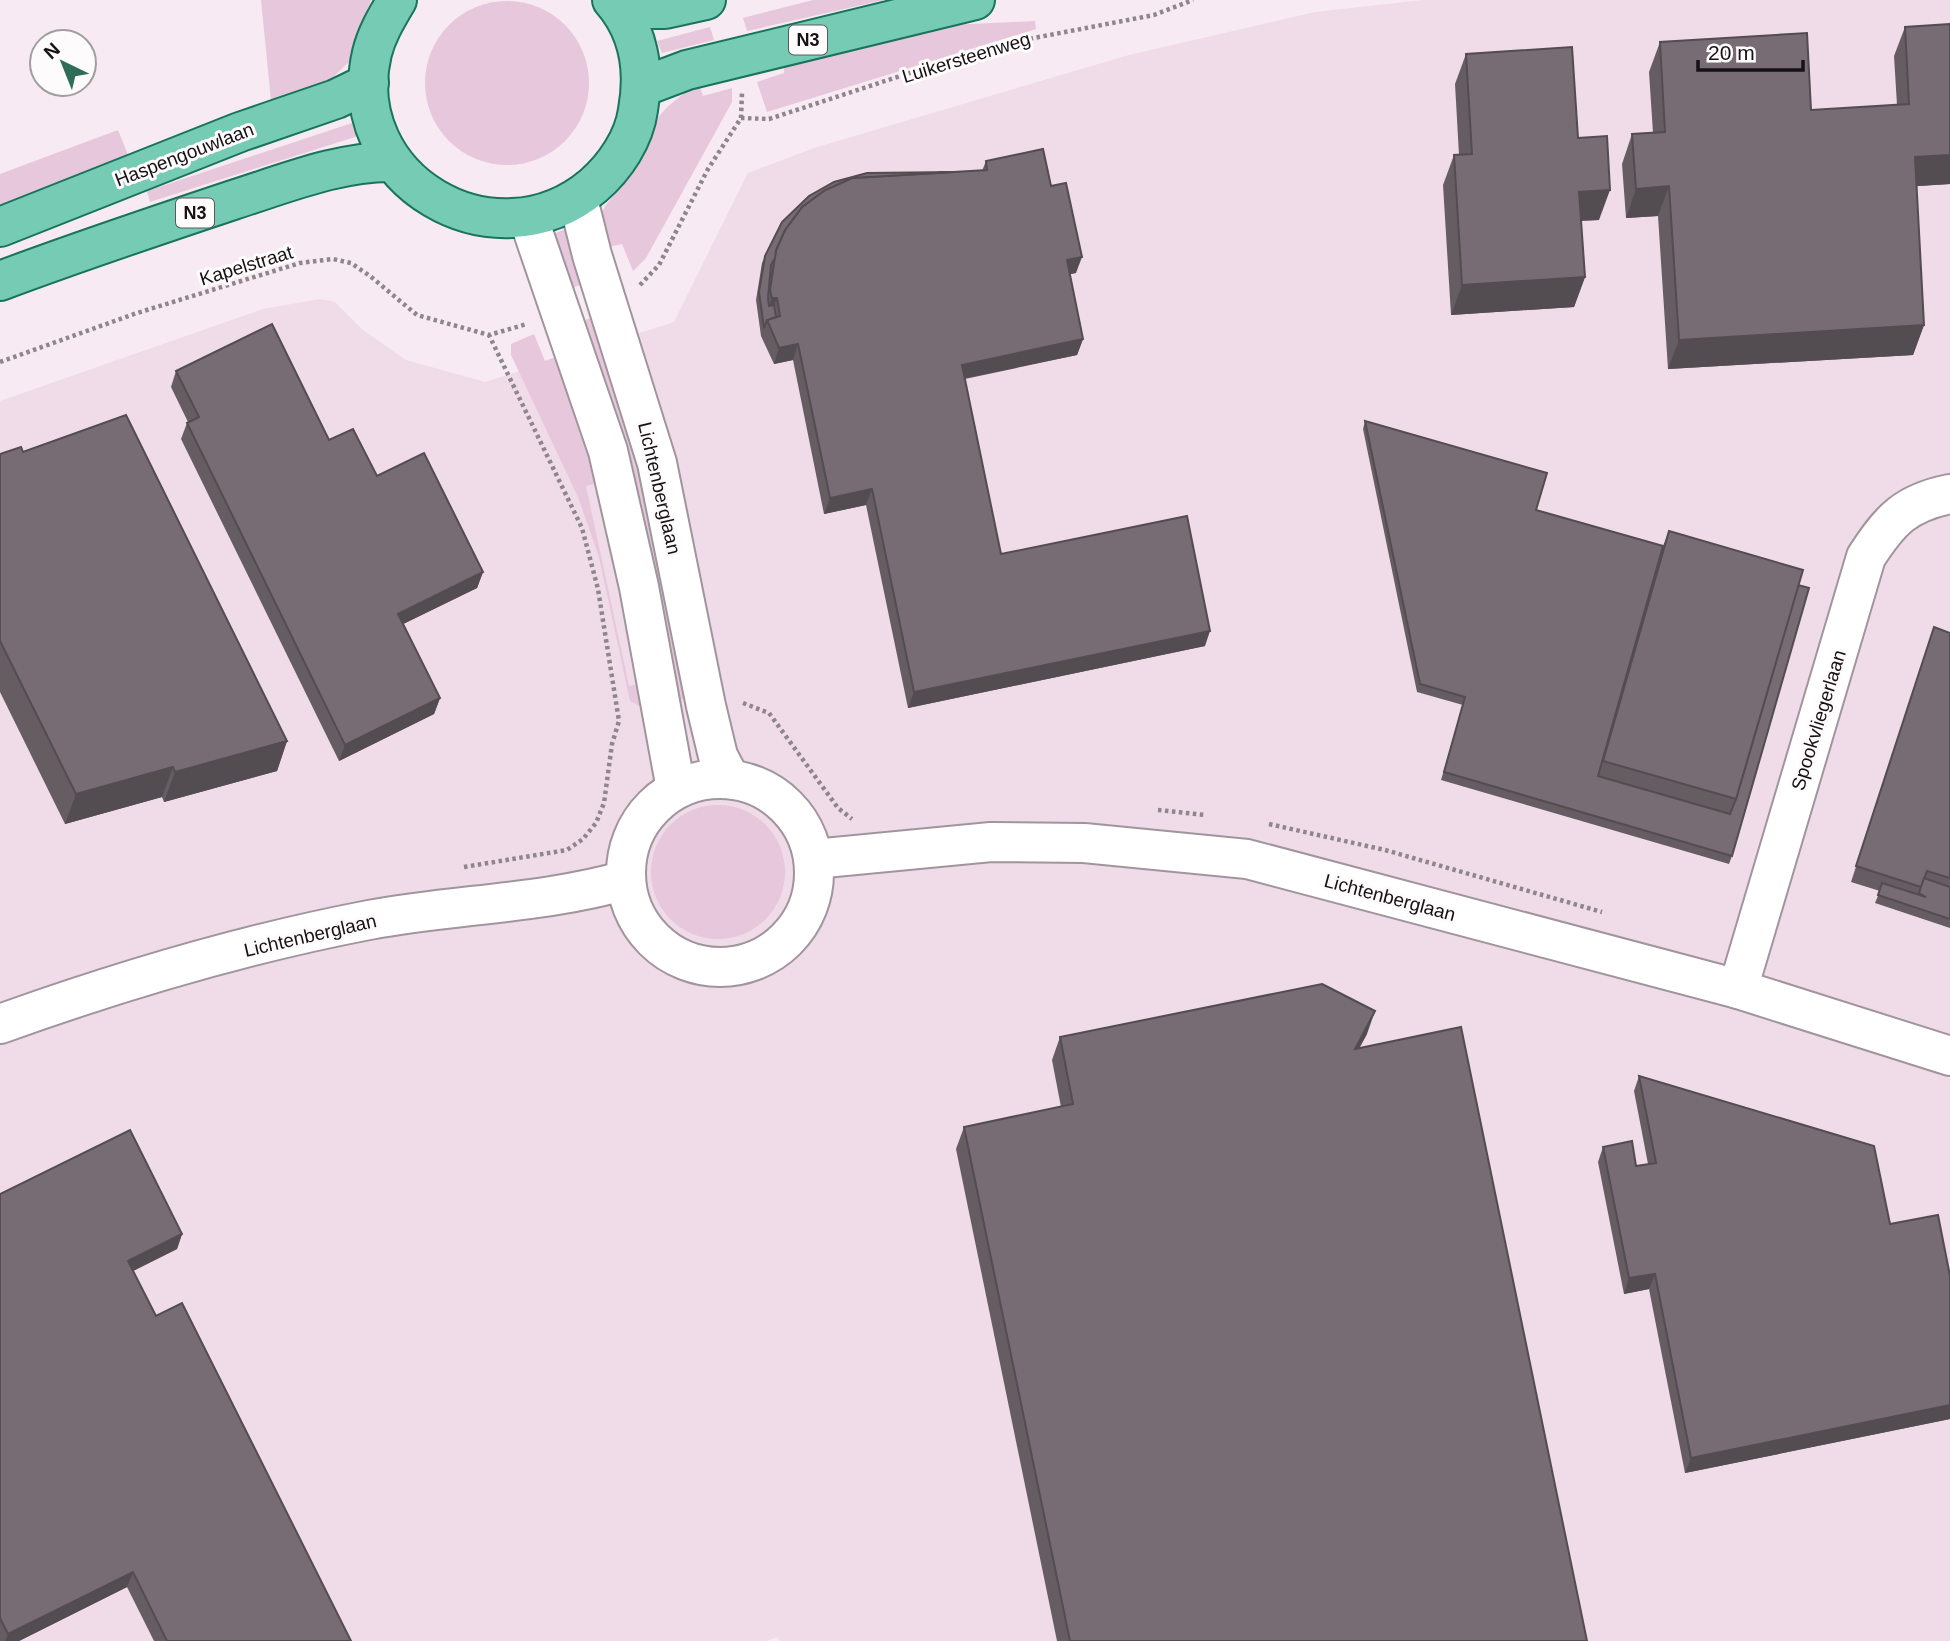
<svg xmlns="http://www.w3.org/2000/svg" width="1950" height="1641" font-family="Helvetica,sans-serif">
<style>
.built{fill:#f0dbe8}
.green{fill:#e7c7db}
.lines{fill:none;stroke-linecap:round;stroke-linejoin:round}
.minor-casing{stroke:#a1959d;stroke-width:42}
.major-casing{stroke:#19745c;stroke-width:42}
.path{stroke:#8e868b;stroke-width:4.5;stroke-dasharray:3.5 3.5;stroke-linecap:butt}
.minor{stroke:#fff;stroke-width:38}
.major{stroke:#76cbb5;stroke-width:38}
.wall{fill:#665d63}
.shaded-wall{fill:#534c50}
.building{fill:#776c73;stroke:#534c50;stroke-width:2}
.labels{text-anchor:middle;stroke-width:6;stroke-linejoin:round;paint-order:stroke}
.shield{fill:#fefbfd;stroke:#5c585a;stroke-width:2}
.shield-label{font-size:18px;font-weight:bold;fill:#161214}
.street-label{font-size:19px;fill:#161214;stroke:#fefbfd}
</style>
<rect width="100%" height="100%" fill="#f7eaf2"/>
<!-- built -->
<path class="built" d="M1423 0H1950V1641H780L777 1637 767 1641H0V401L263 309 320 299 335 302 363 330 406 360 485 382 674 322 748 173 814 148 1129 55 1315 12Z"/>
<!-- green -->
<g class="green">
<path d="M261 0H371L349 62 328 82 314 90 271 100Z"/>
<path d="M813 0H884L747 31 743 18Z"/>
<circle cx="507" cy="83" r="82"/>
<path d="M1035 21 1036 29 767 112 757 82 784 73V65L950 25Z"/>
<path d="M710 27 714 40 662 53 657 41Z"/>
<path d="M699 84 703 96 732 88V102L646 258 633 271 622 244 600 249C595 201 609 207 632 173 639 163 642 149 647 138 657 112 676 98 699 84Z"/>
<path d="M352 123 358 136 150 202 147 191Z"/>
<path d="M118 130 128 155 0 206V174Z"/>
<path d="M568 228 587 283 571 288 551 235Z"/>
<path d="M598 315 627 405 692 697 673 701 583 321Z"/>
<path d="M534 334 545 361 563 354 607 480 586 486 629 686 648 682 651 706H639L630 701 599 557 578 497 511 355V344Z"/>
<circle cx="718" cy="872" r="67"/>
</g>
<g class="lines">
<defs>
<g id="minor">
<path d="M578 199 592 255 657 463 706 706 718 756 730 779"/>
<path d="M528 217 608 451 639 587 676 789"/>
<circle cx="720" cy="873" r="94"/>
<path d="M814 859 991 842 1084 843 1247 859 1738 989 1950 1056"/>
<path d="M1738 989 1866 557C1890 520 1905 503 1950 494"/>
<path d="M0 1024C120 981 244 944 369 920 454 904 543 904 626 880"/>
</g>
<g id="major">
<path d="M397 0C387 17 377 33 372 53 342 180 494 269 593 186 615 167 634 139 638 110 645 71 639 31 612 0"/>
<path d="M620 9H665L706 0"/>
<path d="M642 87 687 70 975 0"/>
<path d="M0 227 240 132 336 99 369 83"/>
<path d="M0 281C77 252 155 226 233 200 284 184 339 161 393 162"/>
</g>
</defs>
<!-- minor casing -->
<use href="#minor" class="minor-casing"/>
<!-- major casing -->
<use href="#major" class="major-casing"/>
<!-- path -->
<g class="path">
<path d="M741 118 769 119 992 46 1154 15 1193 0"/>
<path d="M640 285 659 265 708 169 741 118 742 93"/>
<path d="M0 362 137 313 300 263 333 259 351 263 370 276 417 315 489 335 527 324"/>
<path d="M743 703 769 713 838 808 852 819"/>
<path d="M1158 810 1205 815"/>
<path d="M1269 824 1385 850 1602 912"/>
<path d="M464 867 567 850 583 839 596 823 604 803 612 744 619 721 598 589 582 528 489 335"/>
</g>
<!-- minor -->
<use href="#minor" class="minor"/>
<!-- major -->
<use href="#major" class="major"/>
</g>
<!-- wall -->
<g class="wall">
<path d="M1905 27 1950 184 1916 186 1924 325 1913 355 1668 369 1658 216 1626 218 1622 164 1632 134 1653 133 1649 72 1660 42 1811 110 1897 105 1894 56Z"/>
<path d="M1466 54 1578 138 1599 220 1581 221 1585 277 1574 307 1451 315 1443 185 1454 155H1459L1455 84Z"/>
<path d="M986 161 1051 186 1076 273 1069 274 1083 339 1077 355 965 379 1001 554 1205 646 908 708 866 505 824 514 793 360 774 364 761 336 756 300 762 263 765 256 954 172 982 171Z"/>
<path d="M176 371 329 440 377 476 483 572 477 588 403 624 440 698 434 714 339 761 181 439 187 423 188 422 171 387Z"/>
<path d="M1365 421 1536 510 1663 546 1669 531 1798 585 1732 856 1729 864 1441 780 1463 705 1417 692 1363 429Z"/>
<path d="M23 452 287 741 277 771 164 802 162 797 65 824 0 692V454Z"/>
<path d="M1934 627 1950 633V928L1875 903 1880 891 1851 882Z"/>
<path d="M1367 1034 1359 1048 1587 1641H1057L956 1149 964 1127 1061 1107 1052 1060 1060 1037Z"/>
<path d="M1639 1076 1890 1224 1950 1276V1419L1685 1473 1649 1289 1624 1294 1598 1162 1603 1147 1636 1166 1648 1164 1634 1091Z"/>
<path d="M0 1194 182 1234 177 1249 133 1271 156 1316 351 1641H154L127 1587 19 1641H0Z"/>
</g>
<!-- shaded-wall -->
<g class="shaded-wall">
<path d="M1950 155V184L1904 187 1915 157Z"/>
<path d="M1669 186 1658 216 1626 218 1636 189Z"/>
<path d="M1610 190 1599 220 1568 221 1579 192Z"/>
<path d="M1082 257 1076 273 1061 276 1067 260Z"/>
<path d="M1585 277 1574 307 1451 315 1462 285Z"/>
<path d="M772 298H777L771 313 766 314Z"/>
<path d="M1924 325 1913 355 1668 369 1679 340Z"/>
<path d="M1083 339 1077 355 956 380 962 365Z"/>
<path d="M798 344 793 360 774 364 779 348Z"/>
<path d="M872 489 866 505 824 514 830 498Z"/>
<path d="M483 572 477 588 393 629 398 614Z"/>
<path d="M1210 631 1205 646 908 708 914 692Z"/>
<path d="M440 698 434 714 339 761 345 745Z"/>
<path d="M287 741 277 771 164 802 175 772Z"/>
<path d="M173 767 162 797 65 824 76 794Z"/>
<path d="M1375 1011 1367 1034 1347 1071 1355 1049Z"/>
<path d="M182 1234 177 1249 123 1276 128 1261Z"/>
<path d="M1655 1274 1649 1289 1624 1294 1629 1278Z"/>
<path d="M1950 1405V1419L1685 1473 1691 1458Z"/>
<path d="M133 1572 127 1587 19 1641H5L8 1634Z"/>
</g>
<!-- building -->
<g class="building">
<path d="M1950 24V155L1915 157 1924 325 1679 340 1669 186 1636 189 1632 134 1665 132 1660 42 1807 33 1811 110 1909 104 1905 27Z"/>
<path d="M1572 47 1578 138 1607 136 1610 190 1579 192 1585 277 1462 285 1454 155 1472 154 1466 54Z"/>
<path d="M1043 149 1051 186 1066 183 1082 257 1067 260 1083 339 962 365 1001 554 1187 516 1210 631 914 692 872 489 830 498 798 344 779 348 767 320 780 316 777 298H772L770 290 776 250 785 230 802 207 825 190 852 178 987 170 986 161Z"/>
<path d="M954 172 852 178 825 190 802 207 785 230 776 250 775 258 771 265 768 298 769 306 774 305 776 317 767 320 764 328 759 292 765 256 782 222 809 196 834 182 867 173Z"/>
<path d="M272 324 329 440 353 429 377 476 424 453 483 572 398 614 440 698 345 745 187 423 199 417 176 371Z"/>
<path d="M126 415 287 741 175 772 173 767 76 794 0 641V454L21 447 23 452Z"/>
<path d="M1365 421 1547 473 1536 510 1663 546 1598 776 1730 814 1736 799 1798 585 1809 588 1732 856 1444 772 1465 697 1420 684Z"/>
<path d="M1669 531 1803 570 1736 799 1603 761Z"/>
<path d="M1934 627 1950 633V878L1927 871 1921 887 1856 866Z"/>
<path d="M1924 878 1950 887V919L1878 895 1882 883 1926 897 1919 893Z"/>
<path d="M1322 984 1375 1011 1355 1049 1461 1027 1587 1641H1070L964 1127 1073 1104 1060 1037Z"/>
<path d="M1639 1076 1874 1146 1890 1224 1938 1215 1950 1276V1405L1691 1458 1655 1274 1629 1278 1603 1147 1632 1141 1636 1166 1656 1163Z"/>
<path d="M130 1130 182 1234 128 1261 156 1316 182 1303 351 1641H167L133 1572 8 1634 0 1618V1194Z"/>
</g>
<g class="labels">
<!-- shield labels -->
<g class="shield">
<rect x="789" y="25.5" width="38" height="29" rx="5"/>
<rect x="176" y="198.5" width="38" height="29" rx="5"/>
</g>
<g class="shield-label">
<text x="808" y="46">N3</text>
<text x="195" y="219">N3</text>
</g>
<!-- street labels -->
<g class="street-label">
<text transform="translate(966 57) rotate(-17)" y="7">Luikersteenweg</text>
<text transform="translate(184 154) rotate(-21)" y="7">Haspengouwlaan</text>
<text transform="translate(246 265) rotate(-17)" y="7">Kapelstraat</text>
<text transform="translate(660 488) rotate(77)" y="7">Lichtenberglaan</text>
<text transform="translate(1818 720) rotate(-73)" y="7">Spookvliegerlaan</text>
<text transform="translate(1390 897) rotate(15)" y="7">Lichtenberglaan</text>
<text transform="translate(310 935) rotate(-13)" y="7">Lichtenberglaan</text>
</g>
</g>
<!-- north arrow -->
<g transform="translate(63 63) rotate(317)"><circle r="33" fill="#fefbfd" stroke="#a19ea0" stroke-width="2"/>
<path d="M0-5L12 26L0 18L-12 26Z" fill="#306d59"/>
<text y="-10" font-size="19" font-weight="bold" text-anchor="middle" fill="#161214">N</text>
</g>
<!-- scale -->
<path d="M1698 60v10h105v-10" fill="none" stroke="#161214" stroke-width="3.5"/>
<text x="1708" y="60" font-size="21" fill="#161214" stroke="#fefbfd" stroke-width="5" paint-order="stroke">20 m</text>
</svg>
